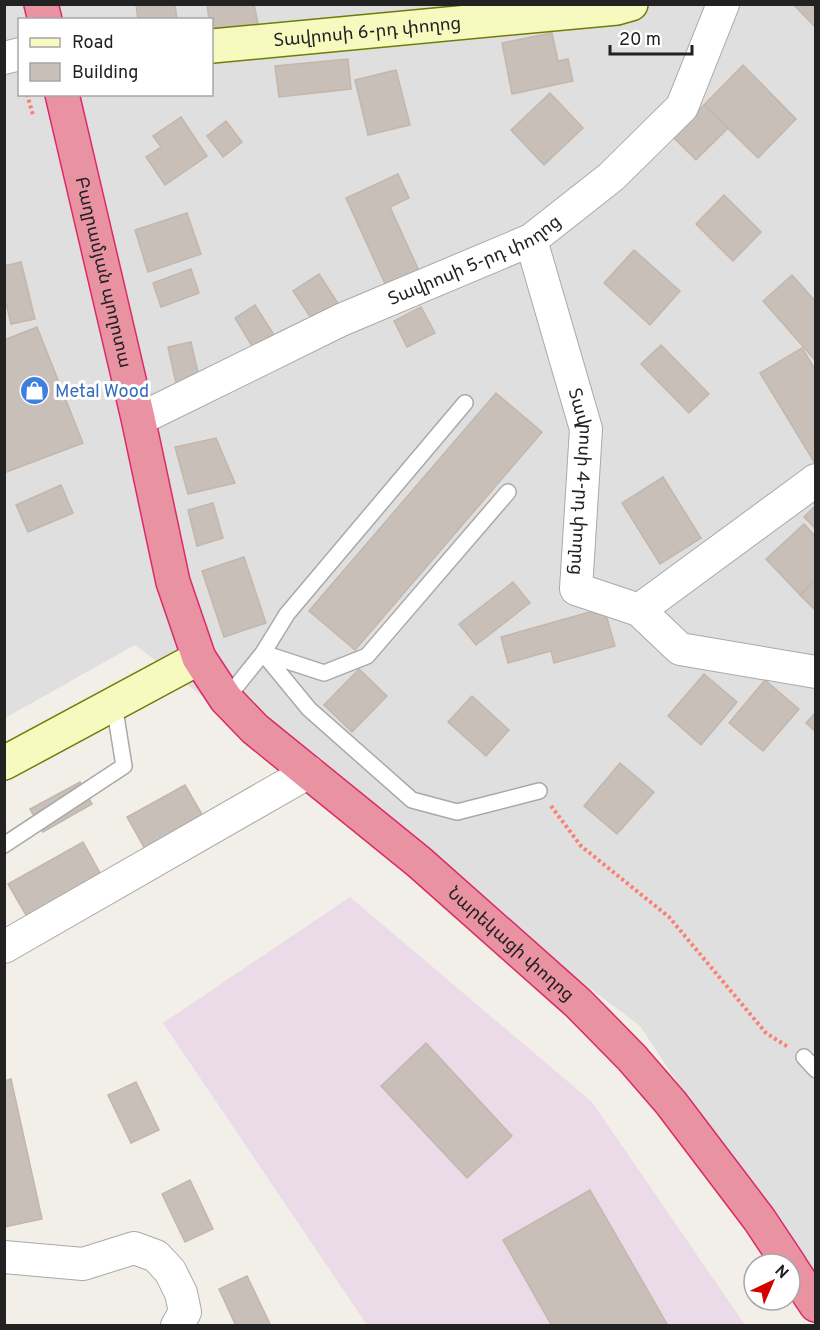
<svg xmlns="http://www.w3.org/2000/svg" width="820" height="1330" font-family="Overpass,'Noto Sans Armenian',sans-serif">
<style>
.residential{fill:#e0dfdf;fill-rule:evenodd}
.industrial{fill:#ebdbe8}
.building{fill:#c7bfb8;stroke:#c4b6ab;stroke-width:1.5}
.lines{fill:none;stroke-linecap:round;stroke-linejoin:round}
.lane-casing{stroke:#a9a9a9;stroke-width:18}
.street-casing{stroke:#a9a9a9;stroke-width:34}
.secondary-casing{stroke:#707d05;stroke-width:36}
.highway-casing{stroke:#dc2a67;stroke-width:36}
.path{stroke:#fa8072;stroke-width:4;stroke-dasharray:3 3;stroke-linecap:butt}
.lane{stroke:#fff;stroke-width:15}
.street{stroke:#fff;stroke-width:32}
.secondary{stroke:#f7fabf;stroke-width:33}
.highway{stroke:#e892a2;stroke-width:33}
.labels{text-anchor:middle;stroke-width:6;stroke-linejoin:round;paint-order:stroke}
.street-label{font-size:18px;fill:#222;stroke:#fff}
.shop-label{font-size:18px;fill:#366cbe;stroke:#fff;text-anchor:start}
</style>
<rect width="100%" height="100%" fill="#f2efe9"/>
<!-- residential -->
<path class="residential" d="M5 5H815V1290L640 1026 135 645 5 718ZM20 20H212V94H20Z"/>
<!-- industrial -->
<path class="industrial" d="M350 897 592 1102 745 1325H367L163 1023Z"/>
<!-- building -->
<g class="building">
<path d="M136 4H175L177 20H138Z"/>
<path d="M207 4H254L260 34 212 31V20H209Z"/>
<path d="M797 4H816V28L795 6Z"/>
<path d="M552 33 558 61 568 59 573 81 512 94 502 43Z"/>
<path d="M348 59 351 89 279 97 275 66Z"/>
<path d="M743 65 796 119 758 158 704 105Z"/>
<path d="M396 70 410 125 368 135 355 80Z"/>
<path d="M550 93 583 128 544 165 511 130Z"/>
<path d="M704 105 728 128 696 160 673 137Z"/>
<path d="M181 117 207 156 165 185 146 157 161 147 153 136Z"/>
<path d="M226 121 242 142 223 157 207 136Z"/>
<path d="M398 174 409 198 390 207 420 273 387 288 346 198Z"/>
<path d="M724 195 761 232 733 261 696 224Z"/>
<path d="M187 213 201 254 148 272 135 230Z"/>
<path d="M634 250 680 291 650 325 604 283Z"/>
<path d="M21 262 35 319 11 324 4 295V266Z"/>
<path d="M191 269 199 293 161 307 153 283Z"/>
<path d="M319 274 339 305 313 321 293 291Z"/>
<path d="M792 275 816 302 815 360 763 301Z"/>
<path d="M255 305 281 346 260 359 235 318Z"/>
<path d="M421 307 435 333 407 347 394 321Z"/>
<path d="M37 327 83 443 4 473V340Z"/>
<path d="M191 342 199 377 176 383 168 347Z"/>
<path d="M661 345 709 394 689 413 641 364Z"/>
<path d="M802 348 816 371V465L760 373Z"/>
<path d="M496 393 542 432 355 650 309 611Z"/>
<path d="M216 438 235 483 188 494 175 447Z"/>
<path d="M663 477 701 538 660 564 622 503Z"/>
<path d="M61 485 73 513 28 532 16 505Z"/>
<path d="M213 503 223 538 197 546 188 510Z"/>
<path d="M816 505V529L804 517Z"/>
<path d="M804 524 816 537V580L800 595 766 559Z"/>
<path d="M244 557 266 623 224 637 202 571Z"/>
<path d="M816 580V611L800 595Z"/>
<path d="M513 582 530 603 476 645 459 624Z"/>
<path d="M604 608 615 646 554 663 551 651 508 663 501 637Z"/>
<path d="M359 669 387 696 352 732 324 705Z"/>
<path d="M704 674 737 702 701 745 668 716Z"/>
<path d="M765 680 799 709 763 751 729 723Z"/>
<path d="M472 696 509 730 486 756 448 722Z"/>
<path d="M816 712V732L806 723Z"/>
<path d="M620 763 654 792 617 834 584 806Z"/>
<path d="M80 782 92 804 43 832 30 809Z"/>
<path d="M185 785 203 816 145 849 127 817Z"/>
<path d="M83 842 104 880 30 922 8 884Z"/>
<path d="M426 1043 512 1136 467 1178 381 1086Z"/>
<path d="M11 1079 42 1219 4 1227V1081Z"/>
<path d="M136 1082 159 1130 131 1143 108 1095Z"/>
<path d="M190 1180 213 1229 185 1242 162 1194Z"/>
<path d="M590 1190 667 1324 664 1326H552L503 1240Z"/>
<path d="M247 1276 270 1324 267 1326H236L219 1289Z"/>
</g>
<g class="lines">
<defs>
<g id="lane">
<path d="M508 492 367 656 324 673 263 653 309 709 412 800 457 812 539 791"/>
<path d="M226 699 263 653 287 614 465 403"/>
<path d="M4 845 124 766 114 704"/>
<path d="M804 1057 816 1070"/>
</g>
<g id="street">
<path d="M4 58 20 54"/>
<path id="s1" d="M531 240 586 429 576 589 639 610 680 649 816 672"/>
<path id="s2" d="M138 418 150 414 341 320 531 240 611 177 682 107 723 4"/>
<path d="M639 610 816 480"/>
<path d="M4 947 309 772"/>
<path d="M4 1257 83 1264 134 1248 156 1256 170 1271 181 1293 185 1312 177 1326"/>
</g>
<g id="secondary">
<path id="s3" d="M212 46 617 8 631 4"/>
<path d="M4 763 199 658"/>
</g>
<g id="highway">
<path d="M41 4 45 20"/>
<path id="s4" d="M62 94 138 418 173 582 199 658 226 699 255 729 419 862 578 1003 632 1058 671 1103 759 1219 789 1264"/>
<path d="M790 1266 816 1305"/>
</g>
</defs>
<!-- lane casing -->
<use href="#lane" class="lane-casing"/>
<!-- street casing -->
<use href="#street" class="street-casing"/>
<!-- secondary casing -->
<use href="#secondary" class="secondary-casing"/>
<!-- highway casing -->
<use href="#highway" class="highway-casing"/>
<!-- path -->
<g class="path">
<path d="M27 94 33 115"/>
<path d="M551 806 581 846 669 917 766 1033 788 1047"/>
</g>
<!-- lane -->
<use href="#lane" class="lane"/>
<!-- street -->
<use href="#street" class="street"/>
<!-- secondary -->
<use href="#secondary" class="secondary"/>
<!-- highway -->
<use href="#highway" class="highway"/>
</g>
<!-- icons -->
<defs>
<symbol id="shop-disc" viewBox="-11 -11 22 22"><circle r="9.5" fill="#3f7fe0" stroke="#fff"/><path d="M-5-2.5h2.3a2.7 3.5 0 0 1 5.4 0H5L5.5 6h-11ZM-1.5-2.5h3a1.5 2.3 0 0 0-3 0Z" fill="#fff"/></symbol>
</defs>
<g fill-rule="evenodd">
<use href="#shop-disc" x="18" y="374" width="33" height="33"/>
</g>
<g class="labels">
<!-- street labels -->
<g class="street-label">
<text dy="6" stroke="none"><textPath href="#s3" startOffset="156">Տավրոսի 6-րդ փողոց</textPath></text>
<text dy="6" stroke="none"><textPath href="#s2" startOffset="372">Տավրոսի 5-րդ փողոց</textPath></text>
<text dy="6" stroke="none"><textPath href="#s4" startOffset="183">Բաղրամյան պողոտա</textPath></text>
<text dy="6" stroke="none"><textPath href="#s1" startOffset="249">Տավրոսի 4-րդ փողոց</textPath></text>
<text dy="6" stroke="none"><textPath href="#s4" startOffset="1006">Նարեկացի փողոց</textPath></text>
</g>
<!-- shop labels -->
<g class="shop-label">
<text x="55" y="397">Metal Wood</text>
</g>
</g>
<!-- border -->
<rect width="820" height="1330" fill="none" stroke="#222222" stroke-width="12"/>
<!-- legend -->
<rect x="18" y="18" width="195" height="78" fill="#ffffff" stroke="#a7a7a7" stroke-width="1.5"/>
<rect x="30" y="38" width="30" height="9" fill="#f7fabf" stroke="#a7a7a7" stroke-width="1.5"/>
<text x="72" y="48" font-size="18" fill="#222222">Road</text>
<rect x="30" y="63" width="30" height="18" fill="#c7bfb8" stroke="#a7a7a7" stroke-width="1.5"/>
<text x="72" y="78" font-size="18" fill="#222222">Building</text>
<!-- north arrow -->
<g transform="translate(772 1282) rotate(44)"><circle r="28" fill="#ffffff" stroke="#a7a7a7" stroke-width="1.5"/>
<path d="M0-4.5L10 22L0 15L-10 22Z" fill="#d40000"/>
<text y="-9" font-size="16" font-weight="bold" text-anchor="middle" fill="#222222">N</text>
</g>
<!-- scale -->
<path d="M610 45v9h82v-9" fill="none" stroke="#222222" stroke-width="3"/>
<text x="619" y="45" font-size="18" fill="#222222" stroke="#ffffff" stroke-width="4.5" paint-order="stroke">20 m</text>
</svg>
